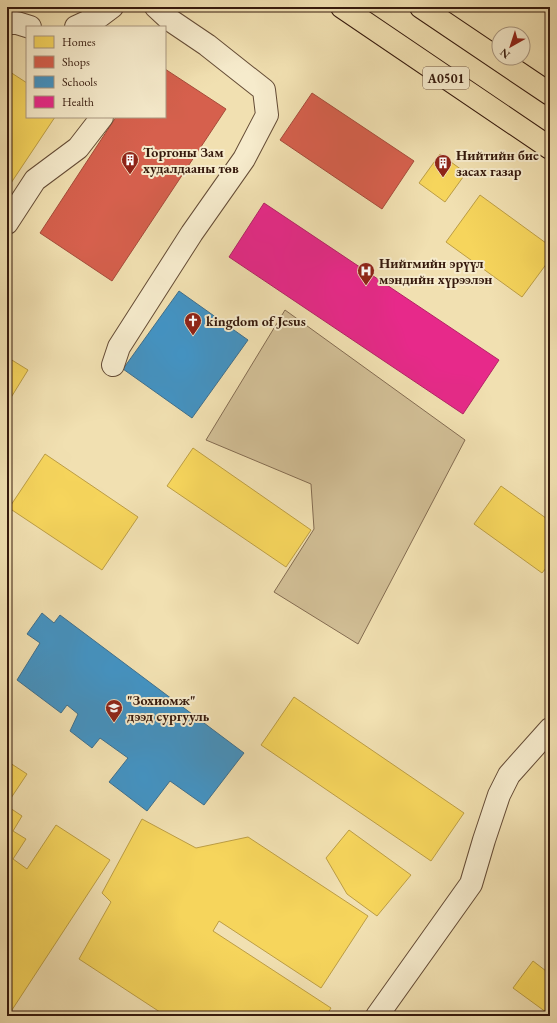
<svg xmlns="http://www.w3.org/2000/svg" width="557" height="1023" font-family="'EB Garamond',serif">
<style>
.green{fill:#d1be95;stroke:#846c51}
.homes{fill:#f6d55c;stroke:#bc9d44}
.shops{fill:#d6604d;stroke:#a64b3a}
.schools{fill:#4393c3;stroke:#3f6f8c}
.health{fill:#e7298a;stroke:#b22464}
.lines{fill:none;stroke-linecap:round;stroke-linejoin:round}
.street-casing{stroke:#654c36;stroke-width:24}
.highway-casing{stroke:#361a0d;stroke-width:24}
.street{stroke:#f6ebcc;stroke-width:22}
.highway{stroke:#f1e0b1;stroke-width:22}
.labels{text-anchor:middle;stroke-width:4;stroke-linejoin:round;paint-order:stroke}
.shield{fill:#f6ebcc;stroke:#705946;stroke-width:1}
.shield-label{font-size:13px;font-weight:bold;fill:#361a0d}
.poi-label{font-size:14px;font-weight:bold;fill:#361a0d;stroke:#f6ebcc;text-anchor:start}
</style>
<rect width="100%" height="100%" fill="#f1e0b1"/>
<filter id="stains"><feTurbulence type="fractalNoise" baseFrequency=".005" numOctaves="4"/><feColorMatrix values="0 0 0 0 .2 0 0 0 0 .09 0 0 0 0 .02 0 0 0 .5 -.17"/></filter>
<radialGradient id="worn" r=".72"><stop offset=".6" stop-color="#630" stop-opacity="0"/><stop offset="1" stop-color="#630" stop-opacity=".3"/></radialGradient>
<!-- green -->
<path class="green" d="M285 310 465 440 358 644 274 592 314 529 311 484 206 440Z"/>
<!-- homes -->
<g class="homes">
<path d="M7 70 27 83V117H55L7 189Z"/>
<path d="M440 154 466 173 445 202 419 183Z"/>
<path d="M480 195 550 246V259L522 297 446 242Z"/>
<path d="M7 357 28 370 7 404Z"/>
<path d="M193 448 311 530 286 567 167 486Z"/>
<path d="M45 454 138 517 102 570 9 508Z"/>
<path d="M501 486 550 521V563L542 573 474 524Z"/>
<path d="M294 697 464 813 431 861 261 745Z"/>
<path d="M7 761 27 774 7 804Z"/>
<path d="M7 806 22 816 13 831 26 839 13 859 27 869 56 825 110 860 8 1016Z"/>
<path d="M142 819 196 848 248 837 368 916 321 988 219 921 213 931 331 1008 326 1016H166L79 959 111 902 102 893Z"/>
<path d="M349 830 411 875 377 916 347 894 326 858Z"/>
<path d="M533 961 550 974V1015L513 988Z"/>
</g>
<!-- shops -->
<g class="shops">
<path d="M165 69 226 109 112 281 40 233 116 117H165Z"/>
<path d="M312 93 414 161 382 209 280 140Z"/>
</g>
<!-- schools -->
<g class="schools">
<path d="M179 291 248 340 192 418 123 369Z"/>
<path d="M42 613 54 623 60 615 244 753 204 805 170 781 147 811 109 782 128 758 100 738 92 748 70 731 78 714 67 705 61 713 17 680 40 643 27 634Z"/>
</g>
<!-- health -->
<path class="health" d="M264 203 499 360 463 414 229 257Z"/>
<g class="lines">
<defs>
<g id="street">
<path d="M7 23H17L30 27"/>
<path d="M76 27 100 16 112 7"/>
<path d="M7 223 35 180 78 148 102 117"/>
<path d="M113 365 119 347 192 233 244 159 267 115 264 90 207 45 170 20 156 7"/>
<path d="M377 1016 471 884 484 840 499 795 509 775 550 729"/>
</g>
<g id="highway">
<path d="M342 7 550 148"/>
<path d="M421 7 550 94"/>
</g>
</defs>
<!-- street casing -->
<use href="#street" class="street-casing"/>
<!-- highway casing -->
<use href="#highway" class="highway-casing"/>
<!-- street -->
<use href="#street" class="street"/>
<!-- highway -->
<use href="#highway" class="highway"/>
</g>
<!-- icons -->
<defs>
<symbol id="building-pin" viewBox="-11 -11 22 30"><path d="M0 17L-7.5 6A9.5 9.5 0 1 1 7.5 6Z" fill="#8f2418" stroke="#f6ebcc"/><path d="M-4-6H4V6H1V3H-1V6H-4ZM-2.5-4.3h1.7v1.8h-1.7ZM.8-4.3h1.7v1.8H.8ZM-2.5-1h1.7V.8h-1.7ZM.8-1h1.7V.8H.8Z" fill="#fff"/></symbol>
<symbol id="hospital-pin" viewBox="-11 -11 22 30"><path d="M0 17L-7.5 6A9.5 9.5 0 1 1 7.5 6Z" fill="#8f2418" stroke="#f6ebcc"/><path d="M-5-5h3v3.5h4V-5h3V5h-3V1.5h-4V5h-3Z" fill="#fff"/></symbol>
<symbol id="church-pin" viewBox="-11 -11 22 30"><path d="M0 17L-7.5 6A9.5 9.5 0 1 1 7.5 6Z" fill="#8f2418" stroke="#f6ebcc"/><path d="M-1.2-6h2.4v3.5h3.3v2.4h-3.3V6h-2.4V-.1h-3.3v-2.4h3.3Z" fill="#fff"/></symbol>
<symbol id="university-pin" viewBox="-11 -11 22 30"><path d="M0 17L-7.5 6A9.5 9.5 0 1 1 7.5 6Z" fill="#8f2418" stroke="#f6ebcc"/><path d="M0-5L7-2L0 1L-7-2ZM-4 1L0 2.5L4 1V4Q0 6-4 4Z" fill="#fff"/></symbol>
</defs>
<g fill-rule="evenodd">
<use href="#building-pin" x="120" y="150" width="20" height="27"/>
<use href="#building-pin" x="433" y="153" width="20" height="27"/>
<use href="#hospital-pin" x="356" y="261" width="20" height="27"/>
<use href="#church-pin" x="183" y="311" width="20" height="27"/>
<use href="#university-pin" x="104" y="698" width="20" height="27"/>
</g>
<g class="labels">
<!-- shield labels -->
<rect class="shield" x="423" y="67" width="46" height="22" rx="3"/>
<g class="shield-label">
<text x="446" y="83">A0501</text>
</g>
<!-- poi labels -->
<g class="poi-label">
<text x="143" y="157">Торгоны Зам<tspan x="143" dy="16">худалдааны төв</tspan></text>
<text x="456" y="160">Нийтийн бие<tspan x="456" dy="16">засах газар</tspan></text>
<text x="379" y="268">Нийгмийн эрүүл<tspan x="379" dy="16">мэндийн хүрээлэн</tspan></text>
<text x="206" y="326">kingdom of Jesus</text>
<text x="127" y="705">"Зохиомж"<tspan x="127" dy="16">дээд сургууль</tspan></text>
</g>
</g>
<!-- margin -->
<rect width="557" height="1023" fill="none" stroke="#f1e0b1" stroke-width="24"/>
<rect x="8" y="8" width="541" height="1007" fill="none" stroke="#361a0d" stroke-width="2"/>
<rect x="12" y="12" width="533" height="999" fill="none" stroke="#361a0d"/>
<!-- legend -->
<rect x="26" y="26" width="140" height="92" fill="#f6ebcc" stroke="#a99780"/>
<rect x="34" y="36" width="20" height="12" fill="#f6d55c" stroke="#a99780"/>
<text x="62" y="46" font-size="12" fill="#361a0d">Homes</text>
<rect x="34" y="56" width="20" height="12" fill="#d6604d" stroke="#a99780"/>
<text x="62" y="66" font-size="12" fill="#361a0d">Shops</text>
<rect x="34" y="76" width="20" height="12" fill="#4393c3" stroke="#a99780"/>
<text x="62" y="86" font-size="12" fill="#361a0d">Schools</text>
<rect x="34" y="96" width="20" height="12" fill="#e7298a" stroke="#a99780"/>
<text x="62" y="106" font-size="12" fill="#361a0d">Health</text>
<!-- north arrow -->
<g transform="translate(511 46) rotate(219)"><circle r="19" fill="#f6ebcc" stroke="#a99780"/>
<path d="M0-3L7 15L0 10L-7 15Z" fill="#8f2418"/>
<text y="-6" font-size="11" font-weight="bold" text-anchor="middle" fill="#361a0d">N</text>
</g>
<rect width="100%" height="100%" filter="url(#stains)"/>
<rect width="100%" height="100%" fill="url(#worn)"/>
</svg>
